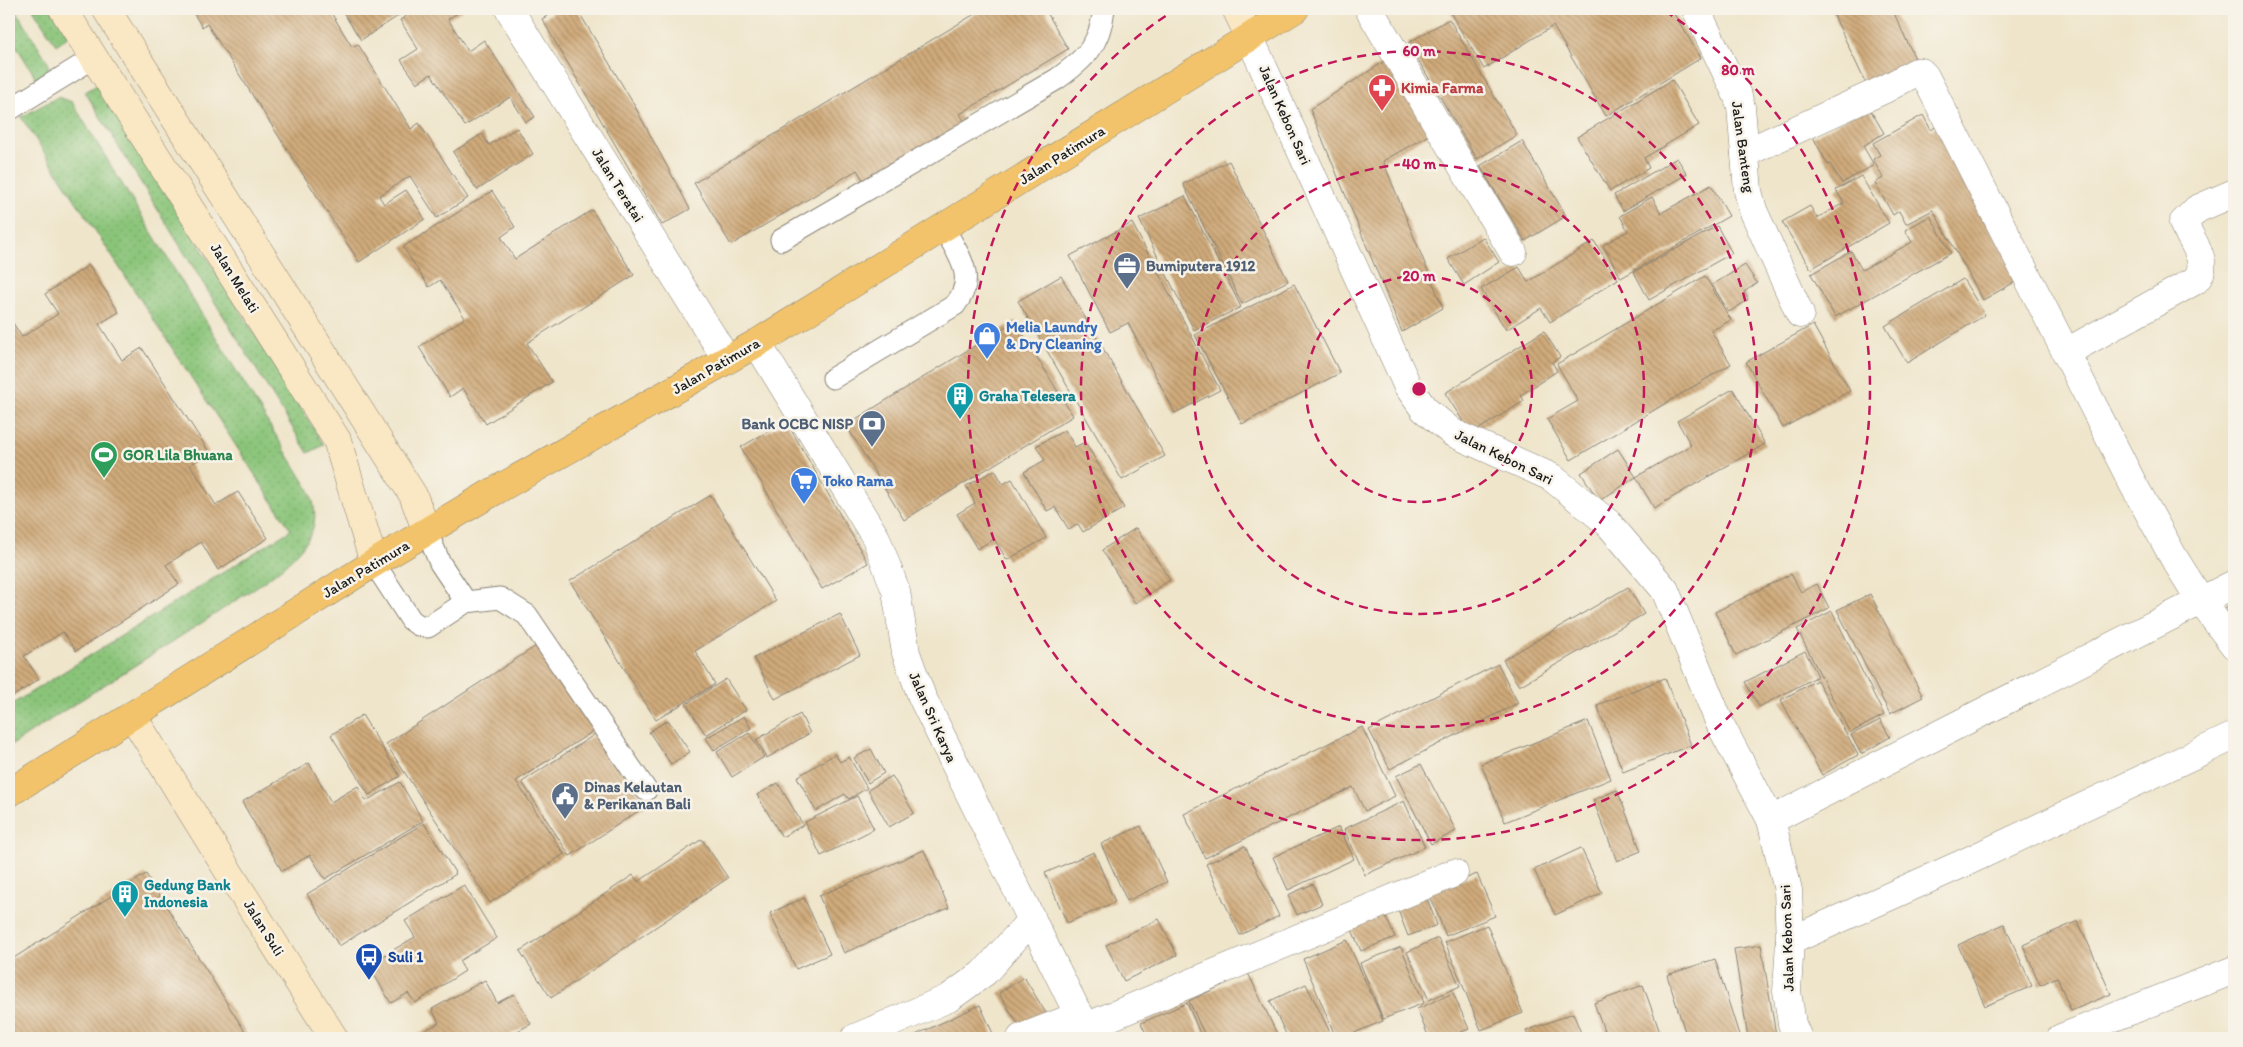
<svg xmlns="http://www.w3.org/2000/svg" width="2243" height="1047" font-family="Itim,sans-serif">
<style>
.grass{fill:url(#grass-dots);stroke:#53704a}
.building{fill:url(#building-back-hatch)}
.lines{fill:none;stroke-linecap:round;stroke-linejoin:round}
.lane-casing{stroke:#868074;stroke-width:23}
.street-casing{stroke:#868074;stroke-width:29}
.secondary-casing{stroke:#868074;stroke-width:29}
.primary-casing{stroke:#868074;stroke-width:29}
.lane{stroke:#fff;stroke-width:21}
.street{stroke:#fff;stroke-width:28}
.secondary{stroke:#fae7c3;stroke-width:28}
.primary{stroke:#f2c36a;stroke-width:28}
.ring{fill:none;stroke:#c2185b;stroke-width:2.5;stroke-dasharray:9 6}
.labels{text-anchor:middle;stroke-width:5;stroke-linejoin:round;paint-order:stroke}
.health-label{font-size:15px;font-weight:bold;fill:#be3a42;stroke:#f7f3e8;text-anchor:start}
.street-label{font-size:15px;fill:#1c1c1c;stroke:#f7f3e8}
.service-label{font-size:15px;font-weight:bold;fill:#4e5e75;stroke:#f7f3e8;text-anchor:start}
.shop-label{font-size:15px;font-weight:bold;fill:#366cbe;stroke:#f7f3e8;text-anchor:start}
.culture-label{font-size:15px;font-weight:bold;fill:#0d838f;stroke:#f7f3e8;text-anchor:start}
.leisure-label{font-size:15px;font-weight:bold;fill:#27864d;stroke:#f7f3e8;text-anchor:start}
.transit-label{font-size:15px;font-weight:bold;fill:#164399;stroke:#f7f3e8;text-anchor:start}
.centre{fill:#c2185b;stroke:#f7f3e8;stroke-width:2.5}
.ring-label{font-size:15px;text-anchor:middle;font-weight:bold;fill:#c2185b;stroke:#f7f3e8;stroke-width:5;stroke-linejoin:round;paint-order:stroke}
</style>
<defs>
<pattern id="grass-dots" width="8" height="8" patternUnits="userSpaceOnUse" patternTransform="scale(1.25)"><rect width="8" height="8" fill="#8ac479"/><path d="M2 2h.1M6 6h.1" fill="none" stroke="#76a868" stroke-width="1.8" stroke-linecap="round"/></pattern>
<pattern id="building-back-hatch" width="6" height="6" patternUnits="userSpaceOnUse" patternTransform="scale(1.25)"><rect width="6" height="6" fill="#d0ab7b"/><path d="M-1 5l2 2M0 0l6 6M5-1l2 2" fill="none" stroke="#a88a64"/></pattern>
</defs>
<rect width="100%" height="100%" fill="#f7f3e8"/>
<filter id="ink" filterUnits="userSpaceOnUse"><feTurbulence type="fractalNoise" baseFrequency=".02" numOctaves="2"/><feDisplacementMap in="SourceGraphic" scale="10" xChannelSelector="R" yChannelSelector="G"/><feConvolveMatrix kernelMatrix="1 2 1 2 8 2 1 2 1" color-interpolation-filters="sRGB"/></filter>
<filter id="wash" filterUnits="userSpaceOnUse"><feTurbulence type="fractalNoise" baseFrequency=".0096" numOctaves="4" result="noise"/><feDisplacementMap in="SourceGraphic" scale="20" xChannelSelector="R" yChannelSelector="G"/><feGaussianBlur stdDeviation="1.12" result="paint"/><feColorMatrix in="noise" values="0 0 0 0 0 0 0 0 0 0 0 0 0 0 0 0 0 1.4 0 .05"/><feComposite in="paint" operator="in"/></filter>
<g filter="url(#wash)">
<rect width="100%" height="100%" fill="#efe5cb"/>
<!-- grass -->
<g class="grass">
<path d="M9 9H15L48 62C50 71 48 78 39 83L9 34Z"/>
<path d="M33 9H51L69 36 56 45Z"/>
<path d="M99 84 324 445 308 453 85 92Z"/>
<path d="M58 97 72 102 308 488C316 506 318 522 308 539 289 569 246 593 217 613 148 658 77 701 9 747V706L291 530 21 117Z"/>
</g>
<g id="blocks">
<!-- building -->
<g class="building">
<path d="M191 9H329L352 47 358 44 411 129 419 123 468 198 437 218 410 176 379 196 384 204 406 190 425 219 359 262 207 24 202 27Z"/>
<path d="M341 9H409L361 40Z"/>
<path d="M417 9H464L448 19 468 51 484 40 535 117 526 122 510 97 465 126 431 74 417 83 401 60 418 49 400 20Z"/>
<path d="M559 9H577L633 103 690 209 662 225 542 19Z"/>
<path d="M983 9H1045L1068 49 960 114 966 124 866 184 857 170 731 245 694 183Z"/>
<path d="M1448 9H1671L1701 58 1606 116 1553 26 1484 69Z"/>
<path d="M1831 9H1892L1917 63 1867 86Z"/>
<path d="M1449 19 1517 135 1477 159 1408 43Z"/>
<path d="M1388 59 1434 132 1383 161 1443 308 1402 332 1310 109Z"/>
<path d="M1672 80 1699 125 1644 158 1649 168 1610 191 1577 137Z"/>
<path d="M1868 106 1884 133 1863 146 1874 165 1842 183 1830 164 1828 165 1813 137Z"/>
<path d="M1923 115 1931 130 1937 126 2022 278 1983 300 1933 210 1906 224 1899 211 1893 215 1875 183 1883 178 1873 159 1880 155 1873 143Z"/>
<path d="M517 128 533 154 477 190 453 152 482 134 489 145Z"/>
<path d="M1522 141 1566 216 1525 241 1480 166Z"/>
<path d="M1677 158 1687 174 1623 211 1614 195Z"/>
<path d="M1229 161 1288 281 1242 304 1183 184Z"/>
<path d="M1861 176 1889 223 1811 269 1782 222 1810 206 1817 218 1844 203 1836 190Z"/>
<path d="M1711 185 1729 216 1621 278 1603 245 1628 231 1620 216 1652 197 1661 213Z"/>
<path d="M492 191 515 227 501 237 515 259 592 210 634 275 527 343 552 382 486 424 463 388 450 397 419 347 465 318 440 280 429 287 403 247Z"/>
<path d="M1185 196 1241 307 1194 330 1139 219Z"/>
<path d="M1930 216 1951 253 1835 317 1811 274 1851 251 1862 270 1912 242 1905 230Z"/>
<path d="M1132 223 1220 390 1175 413 1128 323 1110 332 1070 256Z"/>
<path d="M1717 226 1732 253 1649 300 1634 272Z"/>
<path d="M1483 237 1499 262 1464 285 1448 259Z"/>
<path d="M1594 241 1618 279 1550 322 1541 308 1506 330 1481 289 1519 267 1528 282Z"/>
<path d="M89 265 119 312 99 324 122 360 142 348 209 452 190 465 216 505 238 492 268 538 218 570 201 542 166 565 179 584 76 651 63 632 24 656 39 679 9 699V317L22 337 58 314 45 294Z"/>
<path d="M1745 265 1757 283 1744 292 1748 300 1729 312 1712 285Z"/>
<path d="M1061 276 1165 456 1122 480 1018 301Z"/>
<path d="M1705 276 1731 320 1711 331 1731 364 1571 460 1547 419 1578 401 1557 364Z"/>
<path d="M1963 279 1985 315 1907 363 1885 326Z"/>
<path d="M1294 284 1340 373 1242 424 1195 335Z"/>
<path d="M1015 321 1073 416 904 520 846 425Z"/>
<path d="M1813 325 1850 391 1783 428 1746 362Z"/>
<path d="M1544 331 1560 357 1552 362 1557 371 1521 395 1524 401 1471 434 1445 393Z"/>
<path d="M1733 389 1765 444 1654 508 1636 477 1599 501 1581 473 1618 449 1636 477 1691 445 1677 421Z"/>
<path d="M786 421 868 563 822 589 741 447Z"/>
<path d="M1065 430 1075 447 1085 442 1124 508 1083 532 1078 524 1069 530 1055 507 1047 511 1024 472 1045 460 1036 446Z"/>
<path d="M995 470 1003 484 1012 479 1046 538 1007 560 994 539 977 549 957 514 975 503 966 486Z"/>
<path d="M711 495 776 601 695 651 715 684 656 720 570 581Z"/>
<path d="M1136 528 1170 580 1135 603 1102 550Z"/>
<path d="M1791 574 1801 592 1817 584 1829 608 1736 655 1715 612Z"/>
<path d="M1628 587 1644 614 1519 686 1503 660Z"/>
<path d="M1870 594 1923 697 1890 714 1837 610Z"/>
<path d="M2234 603V639L2218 611Z"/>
<path d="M1832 611 1884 715 1850 733 1797 629Z"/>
<path d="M840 614 860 655 775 699 754 658Z"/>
<path d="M539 644 595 730 516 781 564 854 490 903 386 744Z"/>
<path d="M1805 651 1818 676 1759 707 1745 682Z"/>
<path d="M1498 664 1518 703 1390 769 1369 730Z"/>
<path d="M1665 678 1691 745 1623 772 1597 705Z"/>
<path d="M726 679 746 710 706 735 686 704Z"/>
<path d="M1817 680 1858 755 1822 775 1781 700Z"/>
<path d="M800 714 810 733 767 758 756 740Z"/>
<path d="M362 715 400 776 369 795 331 735Z"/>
<path d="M744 716 751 728 714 750 706 738Z"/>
<path d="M668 720 690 752 671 764 649 732Z"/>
<path d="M1880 720 1890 737 1861 754 1851 735Z"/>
<path d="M1588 721 1611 779 1505 822 1481 764Z"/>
<path d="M1362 727 1395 796 1365 811 1353 787 1205 858 1184 814Z"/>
<path d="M597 733 646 806 570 856 522 782Z"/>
<path d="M749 733 764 757 732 777 717 752Z"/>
<path d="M871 749 884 773 868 783 854 758Z"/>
<path d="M835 754 840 762 849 757 867 788 849 799 845 794 816 811 797 777Z"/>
<path d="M309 763 331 802 358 786 366 801 400 782 423 821 325 879 310 855 282 871 242 802Z"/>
<path d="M1421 764 1456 831 1431 844 1396 776Z"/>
<path d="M892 776 914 813 889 827 868 790Z"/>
<path d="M778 783 803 825 782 837 757 795Z"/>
<path d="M1617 790 1641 851 1617 861 1593 800Z"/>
<path d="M857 796 874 829 821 856 805 822Z"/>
<path d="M1404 801 1425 847 1365 875 1344 829Z"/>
<path d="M424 823 456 874 339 946 307 894Z"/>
<path d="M1141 826 1167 882 1127 901 1101 844Z"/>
<path d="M1339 827 1354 859 1288 890 1273 857Z"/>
<path d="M702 839 728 878 551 998 520 951 633 875 638 882Z"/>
<path d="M1245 846 1279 916 1240 935 1206 864Z"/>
<path d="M1581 848 1602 893 1555 915 1534 870Z"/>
<path d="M924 850 949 908 844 953 819 896Z"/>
<path d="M1094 852 1115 902 1067 923 1045 873Z"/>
<path d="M146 874 249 1038H9V961Z"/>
<path d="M1477 874 1495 916 1446 936 1429 893Z"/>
<path d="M2234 881V894L2230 883Z"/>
<path d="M1313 884 1322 904 1297 915 1288 895Z"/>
<path d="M464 885 497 938 459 961 465 971 415 1003 408 993 391 1003 368 965 415 937 405 921Z"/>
<path d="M1425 893 1437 925 1408 936 1396 905Z"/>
<path d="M804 898 830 954 796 969 770 913Z"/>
<path d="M1383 911 1395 937 1361 951 1350 925Z"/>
<path d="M1159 919 1177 955 1124 981 1106 945Z"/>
<path d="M2078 921 2111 994 2071 1011 2057 977 2040 985 2023 945Z"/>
<path d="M2004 924 2032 986 1985 1006 1958 945Z"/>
<path d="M1487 925 1523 1013 1481 1030 1445 942Z"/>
<path d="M1438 938 1460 986 1429 1000 1407 952Z"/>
<path d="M1347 940 1383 1021 1342 1038H1336L1303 959Z"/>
<path d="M1761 945 1776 1035 1748 1038 1734 949Z"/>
<path d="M1401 947 1424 1003 1383 1019 1360 963Z"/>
<path d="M1715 959 1740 1038H1687L1667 975Z"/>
<path d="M1248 973 1279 1038H1232L1230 1036 1226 1038H1206L1189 1001Z"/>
<path d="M1024 977 1049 1018 1024 1034 999 993Z"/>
<path d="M485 980 497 1003 514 994 531 1024 504 1038H411L439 1023 432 1009Z"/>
<path d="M1306 984 1333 1038H1288L1270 1001Z"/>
<path d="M1643 985 1662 1038H1607L1594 1003Z"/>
<path d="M1453 993 1469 1029 1447 1038H1429L1417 1009Z"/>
<path d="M1187 1003 1202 1038H1148L1141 1023Z"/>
<path d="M980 1005 995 1038H909Z"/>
<path d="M1573 1013 1583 1038H1529L1526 1031Z"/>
</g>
</g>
</g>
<g filter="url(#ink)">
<use href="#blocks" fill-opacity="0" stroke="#868074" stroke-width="1"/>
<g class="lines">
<defs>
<g id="lane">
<path d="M9 110 95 57"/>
<path d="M781 240 1057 79C1085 59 1100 45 1104 9"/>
<path d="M833 378 955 305C978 277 958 255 944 228"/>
<path d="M427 532 440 563 466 602"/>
<path d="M374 563 411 620 418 625 428 627 466 602 500 598 527 615 646 790"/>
</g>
<g id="street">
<path d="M509 9 727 360"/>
<path d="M1369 9 1513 252"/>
<path d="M1696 9 1738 97 1741 107 1748 191 1753 210 1800 314"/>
<path d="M1249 36 1407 385 1424 409 1453 433 1551 477 1608 523 1665 590 1721 726 1771 820 1788 890 1790 941 1787 991 1792 1024 1798 1038"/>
<path d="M1745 153 1885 89 1916 72H1921L1925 76 2133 484 2174 558 2201 601 2234 645"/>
<path d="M757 343 876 538 896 591 906 653 922 697 1090 1038"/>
<path d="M2067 352 2196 280C2211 263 2191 240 2183 223L2197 209 2234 193"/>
<path d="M1771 820 2234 584"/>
<path d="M1790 941 1964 863 2234 736"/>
<path d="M1086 1027 1454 873"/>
<path d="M855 1038 949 998 985 972 1032 919"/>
<path d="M1021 1038 1080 1015"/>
<path d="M2061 1038 2234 970"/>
</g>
<g id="secondary">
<path d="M63 9 337 440 374 563"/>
<path d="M106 9 413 495 427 532"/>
<path d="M1236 9 1249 36"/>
<path d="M132 715 235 882 334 1038"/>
</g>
<path id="primary" d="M9 793 374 563 486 496 757 343 1295 9"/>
</defs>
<!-- lane casing -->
<use href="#lane" class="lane-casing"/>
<!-- street casing -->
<use href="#street" class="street-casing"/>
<!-- secondary casing -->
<use href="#secondary" class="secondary-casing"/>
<!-- primary casing -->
<use href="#primary" class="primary-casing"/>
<!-- lane -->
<use href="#lane" class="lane"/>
<!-- street -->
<use href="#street" class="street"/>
<!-- secondary -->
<use href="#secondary" class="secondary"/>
<!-- primary -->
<use href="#primary" class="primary"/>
</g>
</g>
<!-- distance rings -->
<g class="ring">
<circle cx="1419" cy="389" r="113"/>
<circle cx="1419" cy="389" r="225"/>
<circle cx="1419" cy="389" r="338"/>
<path d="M1665 11A451 451 0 1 1 1173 11"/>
</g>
<!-- icons -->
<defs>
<symbol id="pharmacy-pin" viewBox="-11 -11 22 30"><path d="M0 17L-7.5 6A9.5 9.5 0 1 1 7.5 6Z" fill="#e0444e" stroke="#f7f3e8"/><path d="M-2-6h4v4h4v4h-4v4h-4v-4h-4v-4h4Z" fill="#fff"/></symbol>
<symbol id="office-pin" viewBox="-11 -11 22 30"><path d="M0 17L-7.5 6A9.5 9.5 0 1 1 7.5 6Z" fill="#5c6f8a" stroke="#f7f3e8"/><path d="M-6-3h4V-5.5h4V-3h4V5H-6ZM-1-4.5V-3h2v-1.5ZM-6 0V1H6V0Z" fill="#fff"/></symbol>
<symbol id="shop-pin" viewBox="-11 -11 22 30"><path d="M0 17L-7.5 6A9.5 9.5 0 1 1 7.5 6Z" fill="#3f7fe0" stroke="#f7f3e8"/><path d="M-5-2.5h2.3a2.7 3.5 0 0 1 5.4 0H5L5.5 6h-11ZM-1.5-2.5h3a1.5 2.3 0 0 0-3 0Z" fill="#fff"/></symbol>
<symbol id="building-pin" viewBox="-11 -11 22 30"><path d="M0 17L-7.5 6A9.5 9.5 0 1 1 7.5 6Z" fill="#0f9aa8" stroke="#f7f3e8"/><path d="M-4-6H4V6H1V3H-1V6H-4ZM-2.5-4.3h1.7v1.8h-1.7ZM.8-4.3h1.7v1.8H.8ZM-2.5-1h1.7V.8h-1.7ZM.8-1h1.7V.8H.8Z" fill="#fff"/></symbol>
<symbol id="bank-pin" viewBox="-11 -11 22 30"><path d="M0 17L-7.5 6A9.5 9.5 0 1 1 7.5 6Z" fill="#5c6f8a" stroke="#f7f3e8"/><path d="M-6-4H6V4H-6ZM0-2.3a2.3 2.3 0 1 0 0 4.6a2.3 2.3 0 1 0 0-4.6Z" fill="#fff"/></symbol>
<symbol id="stadium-pin" viewBox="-11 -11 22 30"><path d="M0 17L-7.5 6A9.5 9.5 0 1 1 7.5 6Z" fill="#2e9e5b" stroke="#f7f3e8"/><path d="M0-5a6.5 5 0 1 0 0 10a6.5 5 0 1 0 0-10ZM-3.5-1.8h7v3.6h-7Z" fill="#fff"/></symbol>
<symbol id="supermarket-pin" viewBox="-11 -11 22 30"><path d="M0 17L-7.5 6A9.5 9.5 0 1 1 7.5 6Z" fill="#3f7fe0" stroke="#f7f3e8"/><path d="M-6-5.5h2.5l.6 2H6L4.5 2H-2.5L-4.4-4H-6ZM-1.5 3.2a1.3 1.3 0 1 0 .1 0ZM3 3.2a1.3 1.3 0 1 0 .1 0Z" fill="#fff"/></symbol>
<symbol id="civic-pin" viewBox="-11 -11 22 30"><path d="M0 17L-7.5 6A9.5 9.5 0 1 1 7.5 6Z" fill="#5c6f8a" stroke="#f7f3e8"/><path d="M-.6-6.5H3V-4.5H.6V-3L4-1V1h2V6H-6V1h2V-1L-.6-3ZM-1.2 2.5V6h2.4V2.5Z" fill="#fff"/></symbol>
<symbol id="bus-pin" viewBox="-11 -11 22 30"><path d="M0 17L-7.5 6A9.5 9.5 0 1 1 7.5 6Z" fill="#1a4fb4" stroke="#f7f3e8"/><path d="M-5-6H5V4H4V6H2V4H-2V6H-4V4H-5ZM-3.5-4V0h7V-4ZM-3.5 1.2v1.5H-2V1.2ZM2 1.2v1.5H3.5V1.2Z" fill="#fff"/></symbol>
</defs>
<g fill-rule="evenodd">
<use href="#pharmacy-pin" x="1366" y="72" width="32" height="43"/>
<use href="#office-pin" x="1111" y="250" width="32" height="43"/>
<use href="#shop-pin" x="971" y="320" width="32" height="43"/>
<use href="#building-pin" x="944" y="380" width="32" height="43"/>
<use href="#bank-pin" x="856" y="408" width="32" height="43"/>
<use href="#stadium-pin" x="88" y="439" width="32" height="43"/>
<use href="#supermarket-pin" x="788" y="465" width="32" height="43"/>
<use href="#civic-pin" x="549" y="780" width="32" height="43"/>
<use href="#building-pin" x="109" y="878" width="32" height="43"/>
<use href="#bus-pin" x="353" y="941" width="32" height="43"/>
</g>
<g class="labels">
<!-- health labels -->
<g class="health-label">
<text x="1401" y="93">Kimia Farma</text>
</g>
<!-- street labels -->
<g class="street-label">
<text transform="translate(1285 115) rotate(66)" y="5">Jalan Kebon Sari</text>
<text transform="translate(1743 147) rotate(82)" y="5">Jalan Banteng</text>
<text transform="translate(1062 155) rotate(-32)" y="5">Jalan Patimura</text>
<text transform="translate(618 185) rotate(58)" y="5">Jalan Teratai</text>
<text transform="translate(235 278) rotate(58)" y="5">Jalan Melati</text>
<text transform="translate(716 366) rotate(-30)" y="5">Jalan Patimura</text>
<text transform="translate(1504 457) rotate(26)" y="5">Jalan Kebon Sari</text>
<text transform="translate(366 569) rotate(-31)" y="5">Jalan Patimura</text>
<text transform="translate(933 717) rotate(66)" y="5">Jalan Sri Karya</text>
<text transform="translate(264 928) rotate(58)" y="5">Jalan Suli</text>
<text transform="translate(1787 938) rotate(-92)" y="5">Jalan Kebon Sari</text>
</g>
<!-- service labels -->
<g class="service-label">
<text x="1146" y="271">Bumiputera 1912</text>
<text x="853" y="429" text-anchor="end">Bank OCBC NISP</text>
<text x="584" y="792">Dinas Kelautan<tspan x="584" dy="17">&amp; Perikanan Bali</tspan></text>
</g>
<!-- shop labels -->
<g class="shop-label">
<text x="1006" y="332">Melia Laundry<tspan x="1006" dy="17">&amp; Dry Cleaning</tspan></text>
<text x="823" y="486">Toko Rama</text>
</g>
<!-- culture labels -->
<g class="culture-label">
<text x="979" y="401">Graha Telesera</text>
<text x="144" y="890">Gedung Bank<tspan x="144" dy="17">Indonesia</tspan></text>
</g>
<!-- leisure labels -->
<g class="leisure-label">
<text x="123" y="460">GOR Lila Bhuana</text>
</g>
<!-- transit labels -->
<g class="transit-label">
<text x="388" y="962">Suli 1</text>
</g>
</g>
<circle cx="1419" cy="389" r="8" class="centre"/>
<g class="ring-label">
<text x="1419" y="56">60 m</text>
<text x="1738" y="75">80 m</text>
<text x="1419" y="169">40 m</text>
<text x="1419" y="281">20 m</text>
</g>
<!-- margin -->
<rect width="2243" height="1047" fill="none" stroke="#f7f3e8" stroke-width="30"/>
</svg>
